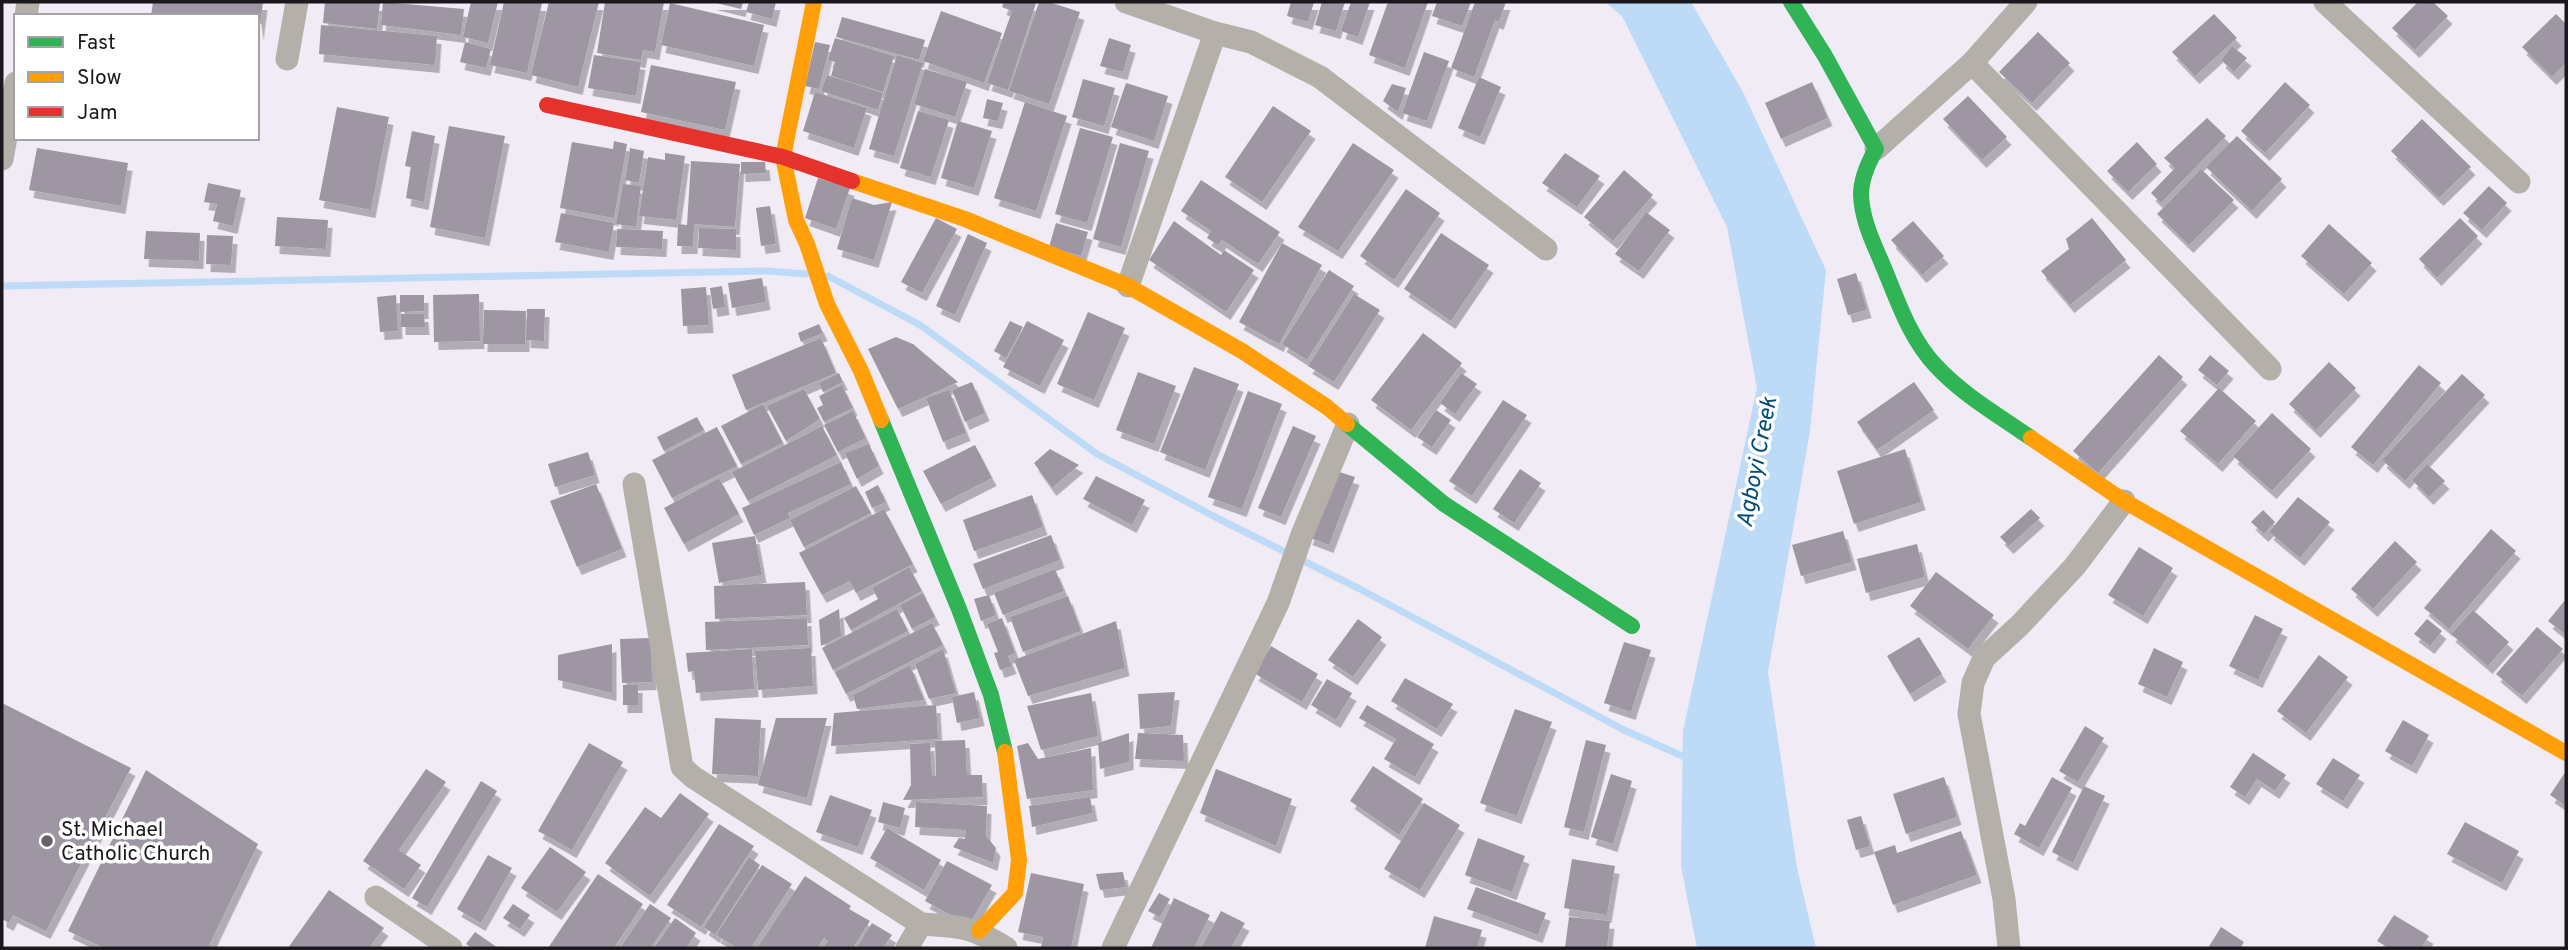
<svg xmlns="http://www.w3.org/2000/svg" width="2568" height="950" font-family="Overpass,sans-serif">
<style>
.water{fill:#bddaf7}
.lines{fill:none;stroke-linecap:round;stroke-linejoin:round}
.stream{stroke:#bddaf7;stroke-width:7}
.building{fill:#9e97a3;filter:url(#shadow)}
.street{stroke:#b5afa9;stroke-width:23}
.fast{stroke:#30b455;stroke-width:16}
.slow{stroke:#ff9f0a;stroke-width:16}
.jam{stroke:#e5322d;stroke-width:16}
.poi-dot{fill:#656168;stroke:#fff;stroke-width:2.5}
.labels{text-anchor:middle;stroke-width:7;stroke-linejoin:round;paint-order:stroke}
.poi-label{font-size:21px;fill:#1a171d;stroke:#fff;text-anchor:start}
.water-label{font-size:23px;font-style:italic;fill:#024b79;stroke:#fff}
</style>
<defs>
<filter id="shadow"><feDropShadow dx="4.5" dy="8" stdDeviation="0" flood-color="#0004"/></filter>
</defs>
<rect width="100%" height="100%" fill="#f0ebf4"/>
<!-- water -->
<path class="water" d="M1605 2H1691L1744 94 1826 270 1810 431 1768 672 1797 868 1816 948H1697L1681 866 1683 731 1757 388 1727 227 1622 16Z"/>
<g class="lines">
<!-- stream -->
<g class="stream">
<path d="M828 276 920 325 1097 454 1219 519 1358 588 1624 730 1689 759"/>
<path d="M2 286 768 271 806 274"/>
</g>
</g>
<!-- building -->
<g class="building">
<path d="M153 2H263L259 33 257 16H151Z"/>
<path d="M325 2 380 3 377 29 323 23Z"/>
<path d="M383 2 464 9 461 35 381 25Z"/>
<path d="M471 2H498L488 43 463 37Z"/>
<path d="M504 2 542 3 527 73 490 65Z"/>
<path d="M549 2H599L578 87 531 75Z"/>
<path d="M605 2H664L655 52 643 50 641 60 597 53Z"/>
<path d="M712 2H743L741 9Z"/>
<path d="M749 2H776L772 19 746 12Z"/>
<path d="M1004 2 1036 3 1008 90 987 83 1012 11 1002 7Z"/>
<path d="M1039 2H1049L1080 12 1049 104 1009 91Z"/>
<path d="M1291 2H1314L1308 22 1287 16Z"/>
<path d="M1322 2H1345L1336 31 1315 25Z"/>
<path d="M1351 2H1370L1358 37 1341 31Z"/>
<path d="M1388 2H1428L1405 68 1369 55Z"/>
<path d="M1437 2H1471L1462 26 1432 16Z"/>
<path d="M1475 2H1506L1499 22 1495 20 1474 77 1451 68Z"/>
<path d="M2418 2H2433L2448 16 2415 50 2392 28Z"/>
<path d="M670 3 764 25 754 66 661 45Z"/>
<path d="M941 11 1002 33 984 83 923 61Z"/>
<path d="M2214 14 2237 38 2195 76 2172 52Z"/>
<path d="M2556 14 2566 24V63L2552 77 2522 47Z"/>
<path d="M842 17 925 40 919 60 836 37Z"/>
<path d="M321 25 437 36 435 65 319 54Z"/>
<path d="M2038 32 2070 63 2032 103 1999 72Z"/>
<path d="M835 38 894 56 883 92 831 76 835 62 828 60Z"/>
<path d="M1109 38 1131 45 1123 72 1100 66Z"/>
<path d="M465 42 491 49 486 68 460 62Z"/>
<path d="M815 42 830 45 819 89 805 86Z"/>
<path d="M2232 46 2247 58 2234 72 2221 60Z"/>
<path d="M1424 52 1449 61 1427 121 1402 113Z"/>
<path d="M594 55 641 62 636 96 588 88Z"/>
<path d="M897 55 923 63 894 156 869 149Z"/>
<path d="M651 65 736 82 725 130 641 112Z"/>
<path d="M925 69 967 82 955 117 914 104Z"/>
<path d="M827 75 883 93 878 110 821 91Z"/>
<path d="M1479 77 1501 87 1480 137 1458 128Z"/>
<path d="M1083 79 1115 88 1104 126 1072 117Z"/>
<path d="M1812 82 1828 118 1781 139 1765 103Z"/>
<path d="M2285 82 2310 105 2265 153 2241 131Z"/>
<path d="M1126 83 1168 96 1154 141 1111 127Z"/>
<path d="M1392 84 1406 88 1398 112 1383 101Z"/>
<path d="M815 92 867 108 854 148 803 131Z"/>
<path d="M1968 96 2007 137 1982 160 1943 119Z"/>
<path d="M987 99 1003 103 998 121 983 118Z"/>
<path d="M1025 102 1067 116 1036 211 994 198Z"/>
<path d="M1273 106 1311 131 1262 202 1225 177Z"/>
<path d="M337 107 389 117 371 210 319 200Z"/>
<path d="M918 111 949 120 931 177 900 168Z"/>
<path d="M2207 118 2226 136 2161 203 2151 193 2175 168 2164 158Z"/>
<path d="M2422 119 2471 167 2439 198 2391 151Z"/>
<path d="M958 121 992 131 974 188 941 178Z"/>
<path d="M449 126 505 136 485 238 430 227Z"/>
<path d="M1080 128 1113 137 1087 223 1055 214Z"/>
<path d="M412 131 435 136 424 202 406 198 411 167 405 166Z"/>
<path d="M2237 136 2282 179 2252 211 2206 167Z"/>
<path d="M614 141 627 144 614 218 560 208 572 142 613 149Z"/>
<path d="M2137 142 2157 164 2128 192 2107 171Z"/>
<path d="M1120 143 1149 151 1121 247 1093 239Z"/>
<path d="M1353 143 1394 170 1338 251 1298 227Z"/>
<path d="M37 148 128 163 121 206 29 190Z"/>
<path d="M630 148 644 151 639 183 625 180Z"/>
<path d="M665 153 685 156 676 220 639 216 648 157 665 160Z"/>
<path d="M1565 153 1600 176 1577 207 1542 183Z"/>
<path d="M691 161 740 164 735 227 694 224 693 246H677L678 224 687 225Z"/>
<path d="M741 162H765L766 173 741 174Z"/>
<path d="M2201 169 2234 200 2189 245 2157 214Z"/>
<path d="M1624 170 1653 195 1613 241 1584 217Z"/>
<path d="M818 178 850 188 836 229 805 218Z"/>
<path d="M1201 180 1280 232 1258 264 1222 240 1218 245 1207 238 1211 231 1181 211Z"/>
<path d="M208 183 241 190 233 226 213 221 217 204 204 202Z"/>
<path d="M623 184 641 186 636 227 616 224Z"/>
<path d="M2489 186 2507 203 2482 230 2463 213Z"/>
<path d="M1406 189 1440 213 1394 280 1360 256Z"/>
<path d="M852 198 874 205 892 202 874 260 837 249Z"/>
<path d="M770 206 776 244 761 246 756 208Z"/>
<path d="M1646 212 1670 230 1639 271 1615 254Z"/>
<path d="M561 213 614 223 609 252 555 242Z"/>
<path d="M277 217 328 220 326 249 275 246Z"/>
<path d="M936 218 957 229 922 293 901 282Z"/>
<path d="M2092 218 2126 260 2070 305 2041 271 2069 249 2066 239Z"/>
<path d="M2460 218 2478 236 2437 278 2419 259Z"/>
<path d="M1174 221 1221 255 1224 250 1254 270 1226 312 1149 260Z"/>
<path d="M1913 221 1944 256 1922 275 1891 240Z"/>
<path d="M1056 223 1088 232 1081 256 1049 247Z"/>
<path d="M2329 224 2372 263 2344 294 2301 256Z"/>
<path d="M699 228 736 229V250L698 248Z"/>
<path d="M617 229 663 231 662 249 616 247Z"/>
<path d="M146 231 200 233 199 261 144 259Z"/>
<path d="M1441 233 1489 265 1451 321 1404 289Z"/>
<path d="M968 234 987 243 955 315 936 306Z"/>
<path d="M207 235 233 236 231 265 206 264Z"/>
<path d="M1282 243 1322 265 1279 344 1239 322Z"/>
<path d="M1329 270 1354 286 1307 360 1282 344Z"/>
<path d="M1856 273 1867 310 1848 315 1837 279Z"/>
<path d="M762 278 766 302 732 308 728 283Z"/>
<path d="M722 286 725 307 713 309 710 288Z"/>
<path d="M706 287 709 325 683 326 681 289Z"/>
<path d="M479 294 480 341 434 342 433 295Z"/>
<path d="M1354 294 1380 310 1334 382 1308 366Z"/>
<path d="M396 295 398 331 380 332 377 297Z"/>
<path d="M400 295H424V311L400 312Z"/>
<path d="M527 309H545L544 341 526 340Z"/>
<path d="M484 310 526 311 525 344H483Z"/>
<path d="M1088 312 1125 328 1094 400 1057 384Z"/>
<path d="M401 314H424L425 327H401Z"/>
<path d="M1010 321 1023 327 1006 358 994 351Z"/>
<path d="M1027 321 1064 340 1040 386 1003 367Z"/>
<path d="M819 324 823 333 801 342 798 333Z"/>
<path d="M1423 333 1462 363 1411 430 1371 400Z"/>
<path d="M896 337 913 344 958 382 898 409 868 349Z"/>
<path d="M821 338 836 373 746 410 732 375Z"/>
<path d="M2159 355 2183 377 2098 473 2073 451Z"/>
<path d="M2210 355 2229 371 2217 385 2198 370Z"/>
<path d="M2329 362 2356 388 2316 430 2289 404Z"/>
<path d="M2419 365 2441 383 2373 465 2351 447Z"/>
<path d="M1194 367 1239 384 1205 470 1160 452Z"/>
<path d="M1138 372 1176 386 1154 444 1116 430Z"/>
<path d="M839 373 843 382 823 392 819 383Z"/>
<path d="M1461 373 1477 384 1455 414 1440 403Z"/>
<path d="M2462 374 2485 395 2405 481 2382 460Z"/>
<path d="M972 382 985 413 965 422 952 390Z"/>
<path d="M1914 382 1934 410 1877 450 1857 422Z"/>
<path d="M842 385 853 408 824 422 817 408 823 405 819 396Z"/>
<path d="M2219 388 2256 421 2218 464 2180 431Z"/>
<path d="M804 389 820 419 786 441 767 406Z"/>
<path d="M949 390 966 433 943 442 926 398Z"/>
<path d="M1248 391 1282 404 1242 509 1208 497Z"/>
<path d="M1503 400 1527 415 1472 496 1449 481Z"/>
<path d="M763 404 783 443 741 464 721 426Z"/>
<path d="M1436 410 1451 420 1432 447 1417 437Z"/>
<path d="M853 411 866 438 838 452 824 425Z"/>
<path d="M2272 413 2311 449 2272 491 2233 456Z"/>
<path d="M697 417 704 430 664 451 657 437Z"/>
<path d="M822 426 837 455 748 501 732 472Z"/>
<path d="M1293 426 1316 436 1281 517 1258 508Z"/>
<path d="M717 427 737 466 672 498 652 460Z"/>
<path d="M869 444 879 466 857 479 845 453Z"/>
<path d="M975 445 992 478 941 504 923 471Z"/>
<path d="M1050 449 1079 465 1052 488 1034 463Z"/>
<path d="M1905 449 1921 502 1854 524 1837 471Z"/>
<path d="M588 452 595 475 555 487 548 464Z"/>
<path d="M841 462 851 484 788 513 790 518 754 535 742 508Z"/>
<path d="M2427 464 2445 481 2429 497 2412 480Z"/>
<path d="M1520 469 1541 483 1514 523 1493 509Z"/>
<path d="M1333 470 1355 477 1329 545 1308 537Z"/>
<path d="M1096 476 1145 500 1132 525 1083 499Z"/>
<path d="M719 478 739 514 684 544 664 508Z"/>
<path d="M596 484 622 549 577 567 550 501Z"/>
<path d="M878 485 886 502 872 508 865 492Z"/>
<path d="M856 486 871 513 804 547 790 520Z"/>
<path d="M1032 495 1043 527 974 551 963 520Z"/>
<path d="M2298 497 2330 522 2300 558 2269 532Z"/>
<path d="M884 509 913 564 856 593 850 581 822 595 799 553Z"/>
<path d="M2031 509 2040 518 2009 546 2000 537Z"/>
<path d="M2263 510 2275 522 2264 534 2251 522Z"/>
<path d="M2491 529 2516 551 2449 629 2424 608Z"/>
<path d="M1843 531 1852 562 1801 576 1792 545Z"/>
<path d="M1051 535 1060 560 983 589 973 564Z"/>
<path d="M755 536 762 575 719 583 712 543Z"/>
<path d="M2395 541 2417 562 2373 609 2351 589Z"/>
<path d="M1917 544 1925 577 1866 593 1857 559Z"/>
<path d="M2139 547 2173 568 2143 616 2108 595Z"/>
<path d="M909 567 922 591 851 630 844 618 878 599 872 588Z"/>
<path d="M1055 569 1064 591 1003 615 994 593Z"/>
<path d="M1936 572 1994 615 1968 649 1910 606Z"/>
<path d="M805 582 807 615 715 619 714 586Z"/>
<path d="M923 593 935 617 912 629 900 605Z"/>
<path d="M989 595 996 615 981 621 974 599Z"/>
<path d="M1068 596 1081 631 1023 652 1010 617Z"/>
<path d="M2566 599V635L2548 621Z"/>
<path d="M839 609 841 636 821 646 819 620Z"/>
<path d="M897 609 908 631 833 670 822 648Z"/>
<path d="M2473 610 2509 642 2488 666 2451 634Z"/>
<path d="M2255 615 2283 629 2258 680 2229 666Z"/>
<path d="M807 618 808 645 706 650 705 622Z"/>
<path d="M1002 618 1015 653 1008 656 1012 666 1000 670 994 653 998 652 987 624Z"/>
<path d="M1358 619 1382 637 1353 677 1328 660Z"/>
<path d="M2427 619 2442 631 2430 646 2414 634Z"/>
<path d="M1116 621 1125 668 1028 696 1014 660Z"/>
<path d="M932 623 943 645 846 694 835 672Z"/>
<path d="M2537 627 2563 649 2522 696 2496 674Z"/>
<path d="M1919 637 1942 674 1910 694 1887 656Z"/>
<path d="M651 638 652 682 622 683 620 639Z"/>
<path d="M1624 642 1651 650 1631 712 1604 703Z"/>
<path d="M612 644V693L558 680V655Z"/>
<path d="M1271 646 1318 674 1302 702 1254 673Z"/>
<path d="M811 648 813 686 758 690 755 651Z"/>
<path d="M2154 648 2183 662 2167 697 2138 684Z"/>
<path d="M752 649 754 689 696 693 694 671 688 672 686 653Z"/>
<path d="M943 649 956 693 929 699 915 664Z"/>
<path d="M2319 655 2348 677 2306 733 2277 711Z"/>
<path d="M910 665 924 700 857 709 853 695Z"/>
<path d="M1405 678 1453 704 1437 729 1391 701Z"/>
<path d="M1327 679 1352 693 1336 720 1311 705Z"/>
<rect x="623" y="685" width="15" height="20"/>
<path d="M974 692 980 718 957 723 952 697Z"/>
<path d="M1175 692 1171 726 1140 729 1138 694Z"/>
<path d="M1091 693 1098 736 1041 750 1027 706Z"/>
<path d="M2 703 131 768 46 931 13 915 9 923 2 919Z"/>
<path d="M936 705 938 739 831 746 834 713Z"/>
<path d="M1367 705 1434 744 1415 777 1384 759 1396 739 1359 718Z"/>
<path d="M1515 709 1552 722 1517 816 1480 803Z"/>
<path d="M715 718 761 720 758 776 712 774Z"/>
<path d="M776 718H827L807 798 758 785Z"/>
<path d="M2403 720 2429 735 2412 766 2385 751Z"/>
<path d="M2085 726 2104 738 2078 782 2059 771Z"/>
<path d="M1129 733V762L1100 769 1098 743Z"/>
<path d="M1138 733 1183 735 1184 761 1135 759Z"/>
<path d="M965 740 967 775H982L983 797 903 800 911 785 910 744 930 743 932 776H936L935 741Z"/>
<path d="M1586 740 1606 745 1584 832 1564 827Z"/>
<path d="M589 743 623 762 572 850 538 831Z"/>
<path d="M1028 743 1038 759 1091 748 1093 790 1027 799 1017 746Z"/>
<path d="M2253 753 2286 775 2275 791 2257 779 2245 797 2230 787Z"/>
<path d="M2333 758 2360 775 2343 801 2316 784Z"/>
<path d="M1373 766 1423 799 1399 835 1350 801Z"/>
<path d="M426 769 446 782 399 850 421 865 404 889 363 861Z"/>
<path d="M1216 769 1292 799 1276 846 1200 813Z"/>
<path d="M146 770 258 844 208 948H104L68 931Z"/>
<path d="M2566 771V806L2550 795Z"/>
<path d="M1611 774 1632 781 1613 844 1591 837Z"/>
<path d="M1944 777 1957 817 1906 834 1893 794Z"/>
<path d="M2052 777 2072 788 2039 848 2014 834 2020 823 2025 826Z"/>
<path d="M481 781 497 791 427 907 412 898Z"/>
<path d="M2084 786 2105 796 2073 863 2052 852Z"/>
<path d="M680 793 709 814 650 896 605 863 645 807 661 818Z"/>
<path d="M830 795 872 810 858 847 816 832Z"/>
<path d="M1090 797 1093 813 1032 827 1029 806Z"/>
<path d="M883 802 905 808 900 828 878 822Z"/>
<path d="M916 802 987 806 986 836 996 848 993 863 953 847 959 838 965 839 966 830 915 827Z"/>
<path d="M1424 803 1460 825 1420 890 1384 869Z"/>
<path d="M1861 816 1870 846 1856 850 1847 820Z"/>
<path d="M2465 822 2519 851 2502 883 2447 854Z"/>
<path d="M719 824 754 846 701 927 667 905Z"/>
<path d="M887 828 941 860 924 890 870 858Z"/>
<path d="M1961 831 1977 875 1893 905 1874 852 1895 845 1897 853Z"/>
<path d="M1478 838 1525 856 1512 892 1465 875Z"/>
<path d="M550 847 586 872 557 912 521 888Z"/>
<path d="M488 855 512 868 481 923 457 909Z"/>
<path d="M749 857 760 865 715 935 704 927Z"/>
<path d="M1572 859 1615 866 1607 915 1564 908Z"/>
<path d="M947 861 992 885 969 925 925 901Z"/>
<path d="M762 865 792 884 751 948H737L716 935Z"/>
<path d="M1123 872 1126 887 1100 890 1096 874Z"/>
<path d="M1031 873 1084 884 1071 948H1041L1043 937 1018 932Z"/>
<path d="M598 874 643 904 614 948H548Z"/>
<path d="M805 876 851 906 849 909 870 921 853 948H823L828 941 824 938 817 948H757Z"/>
<path d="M1476 887 1546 913 1538 935 1467 909Z"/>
<path d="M329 890 384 928 369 948H288Z"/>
<path d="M1159 893 1170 899 1160 917 1148 911Z"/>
<path d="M1174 898 1210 915 1194 948H1151Z"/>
<path d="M513 904 530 915 520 929 503 918Z"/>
<path d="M650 904 671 918 651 948H620Z"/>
<path d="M1221 911 1245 923 1231 948H1201Z"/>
<path d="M2394 915 2429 936 2421 948H2389L2377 941Z"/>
<path d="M1434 916 1482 930 1477 948H1425Z"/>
<path d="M1569 917 1610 921 1607 948H1565Z"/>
<path d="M675 918 696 933 686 948H654Z"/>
<path d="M872 923 892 935 883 948H856Z"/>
<path d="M2221 927 2244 942 2240 948H2208Z"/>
<path d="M475 932 498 948H472L466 944Z"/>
</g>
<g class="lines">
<!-- street -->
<g class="street">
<path d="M1126 2 1215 33 1251 42 1320 77 1546 249"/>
<path d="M2325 2 2519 182"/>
<path d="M26 16 28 2"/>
<path d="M287 59 297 2"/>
<path d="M1972 63 2270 369"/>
<path d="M1876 149 1972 63 2026 2"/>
<path d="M2 159 16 83"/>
<path d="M1128 286 1215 33"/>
<path d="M634 484 682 767 693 777 921 924C960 926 973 927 1006 948"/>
<path d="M376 897 451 948"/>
<path d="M907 948 921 924"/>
<path d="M1113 948 1278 603 1302 535 1348 424"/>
<path d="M2009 948 2004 899 1969 714 1973 683 1984 658 2020 625 2075 566 2124 501"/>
</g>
<!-- fast -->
<g class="fast">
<path d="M1791 2 1825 56 1876 149C1868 163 1861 178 1861 195 1862 219 1872 240 1881 261 1897 298 1908 336 1936 366 1963 395 1998 415 2031 438"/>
<path d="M881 420 959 609 991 695 1005 752"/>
<path d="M1347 424 1444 504 1632 626"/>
</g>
<!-- slow -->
<g class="slow">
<path d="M814 2 783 157 796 220 807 244 827 304 861 371 881 420"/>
<path d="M852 181 965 219 1128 286 1242 351 1327 407 1347 424"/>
<path d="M2031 438 2124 501 2566 753"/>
<path d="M979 931 1015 893 1019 860 1005 752"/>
</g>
<!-- jam -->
<path class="jam" d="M547 105 783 157 852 181"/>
</g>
<!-- markers -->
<circle class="poi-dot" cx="47" cy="841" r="7"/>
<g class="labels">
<!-- poi labels -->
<g class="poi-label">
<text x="61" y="836">St. Michael<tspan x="61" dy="24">Catholic Church</tspan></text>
</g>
<!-- water labels -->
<g class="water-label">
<text transform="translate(1756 462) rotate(-79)" y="8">Agboyi Creek</text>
</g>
</g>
<!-- border -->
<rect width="2568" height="950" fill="none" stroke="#1a171d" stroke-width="7"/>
<!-- legend -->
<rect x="14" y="14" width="245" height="126" fill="#ffffff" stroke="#a3a2a5" stroke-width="2"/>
<rect x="28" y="37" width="35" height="10" fill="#30b455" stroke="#a3a2a5" stroke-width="2"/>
<text x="77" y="49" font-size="21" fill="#1a171d">Fast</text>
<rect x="28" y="72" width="35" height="10" fill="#ff9f0a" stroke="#a3a2a5" stroke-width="2"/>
<text x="77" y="84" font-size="21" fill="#1a171d">Slow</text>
<rect x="28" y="107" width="35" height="10" fill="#e5322d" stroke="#a3a2a5" stroke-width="2"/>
<text x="77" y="119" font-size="21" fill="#1a171d">Jam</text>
</svg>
